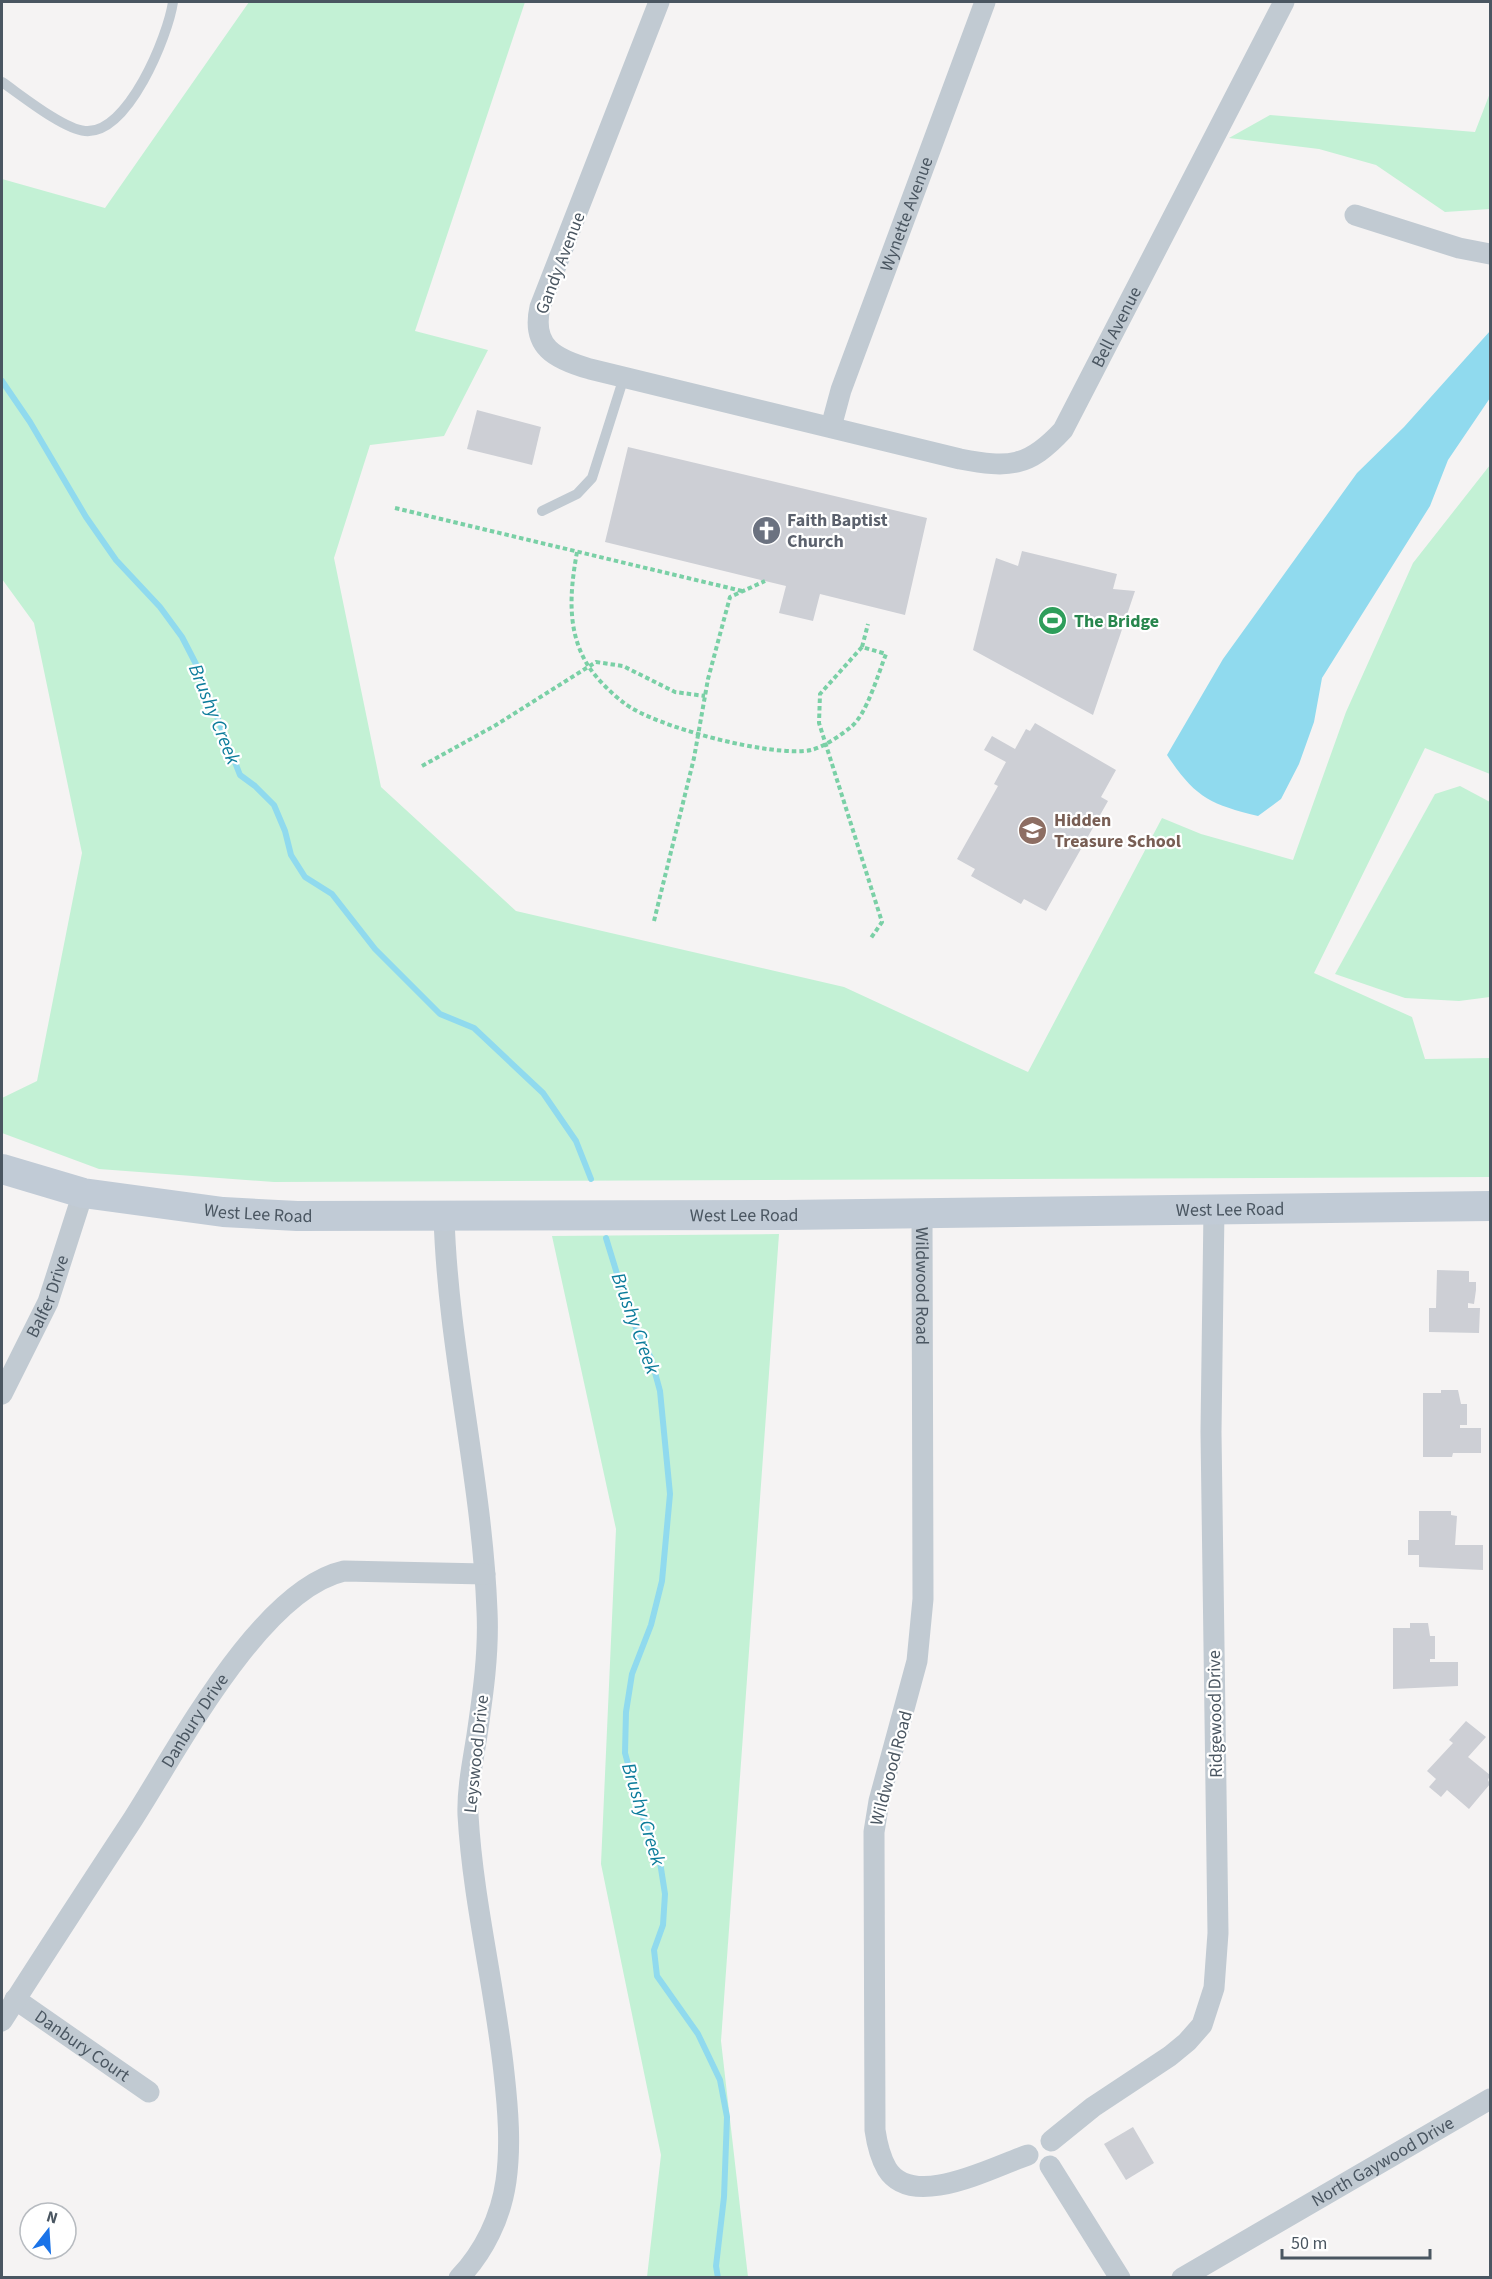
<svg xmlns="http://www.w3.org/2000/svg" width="1492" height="2279" font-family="'Source Sans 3',sans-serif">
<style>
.green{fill:#c3f1d5}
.water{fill:#90daee}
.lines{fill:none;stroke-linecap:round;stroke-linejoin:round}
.stream{stroke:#90daee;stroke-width:6}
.building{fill:#cdcfd5}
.path{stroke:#7ad0a6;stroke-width:4;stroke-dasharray:4.5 3;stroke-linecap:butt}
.lane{stroke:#c1cad2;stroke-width:10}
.street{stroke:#c1cad2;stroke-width:21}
.secondary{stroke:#c1cbd6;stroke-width:30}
.labels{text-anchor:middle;stroke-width:4.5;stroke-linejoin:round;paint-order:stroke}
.street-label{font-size:18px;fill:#4a5661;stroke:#fff}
.worship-label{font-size:18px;font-weight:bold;fill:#5b616d;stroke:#fff;text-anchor:start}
.leisure-label{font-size:18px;font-weight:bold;fill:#27864d;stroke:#fff;text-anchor:start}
.education-label{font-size:18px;font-weight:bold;fill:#785e54;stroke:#fff;text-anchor:start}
.water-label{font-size:20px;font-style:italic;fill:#0c7c9b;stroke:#fff}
</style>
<rect width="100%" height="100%" fill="#f5f3f3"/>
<!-- green -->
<g class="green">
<path d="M249 2H525L415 331 488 350 444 436 370 445 334 558 381 787 516 911 844 987 1028 1072 1162 818 1201 834 1293 860 1346 712 1413 563 1490 465V774L1425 748 1314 973 1412 1017 1425 1059 1490 1058V1177L274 1182 99 1169 2 1133V1098L37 1081 82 853 34 623 2 579V179L105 208Z"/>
<path d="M1490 93V209L1445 212 1376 165 1319 149 1229 138 1270 115 1475 132Z"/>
<path d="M1460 786 1490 802V997L1459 1001 1405 998 1335 974 1435 794Z"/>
<path d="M779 1234 721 2041 748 2277H647L661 2155 601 1864 616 1529 552 1236Z"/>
</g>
<!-- water -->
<path class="water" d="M1490 331V398L1448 460 1430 506 1322 678 1314 722 1299 764 1281 799 1258 816C1209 804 1195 797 1167 755L1223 659 1357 473 1404 427Z"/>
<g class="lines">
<!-- stream -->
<g class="stream">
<path d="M2 381 30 422 86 517 116 560 160 607 182 637 197 666 240 775 255 786 274 805 285 831 291 855 305 877 332 894 375 949 440 1014 474 1028 543 1093 576 1141 591 1179"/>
<path d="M606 1238 630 1316 651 1358 660 1391 670 1494 662 1581 651 1625 632 1674 626 1712 625 1753 642 1815 660 1862 665 1894 663 1925 654 1950 657 1976 698 2034 720 2080 727 2117 724 2197 716 2266 718 2278"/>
</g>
</g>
<!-- building -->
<g class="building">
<path d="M477 410 541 427 532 465 467 449Z"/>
<path d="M628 447 927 518 905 615 820 594 813 621 779 613 786 586 605 542Z"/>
<path d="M1022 551 1117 574 1113 589 1135 591 1093 715 973 650 996 558 1018 566Z"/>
<path d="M1035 723 1116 770 1101 797 1108 801 1046 911 1024 899 1021 904 971 876 975 869 957 859 998 786 994 784 1006 762 984 750 992 736 1015 749 1026 729 1030 731Z"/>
<path d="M1437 1270 1469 1271V1282H1476V1290L1474 1304 1468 1303V1308H1480L1479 1333 1429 1332V1308H1436Z"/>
<path d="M1441 1390H1458L1461 1404H1467V1425H1460V1428H1481V1453H1453L1452 1457H1423V1393H1441Z"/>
<path d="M1419 1511H1451V1515L1457 1516 1455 1545H1483V1570L1419 1567V1555H1408V1540H1419Z"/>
<path d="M1410 1623H1428L1430 1636H1435V1659H1430V1662H1458V1686L1393 1689V1628H1410Z"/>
<path d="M1466 1721 1486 1737 1468 1757 1490 1775 1488 1780 1490 1784 1469 1809 1447 1790 1441 1797 1429 1787 1436 1779 1427 1771 1453 1743 1449 1740Z"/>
<path d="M1133 2127 1154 2163 1126 2180 1104 2144Z"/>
</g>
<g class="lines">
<!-- path -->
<g class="path">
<path d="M395 508 742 591"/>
<path d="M577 552C570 591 566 632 589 667 597 679 612 694 624 703 655 727 773 758 811 750 824 747 841 735 851 727 867 714 878 674 886 654L862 647 820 694 819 723 882 922 871 938"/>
<path d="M862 647 868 624"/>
<path d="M422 766 496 725 596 662 623 666 675 692 705 696"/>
<path d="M654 921 694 758 708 679 730 597 765 581"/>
</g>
<!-- lane -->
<g class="lane">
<path d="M2 82C21 95 63 129 85 131 128 135 168 36 173 2"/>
<path d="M542 511 577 494 592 478 624 377"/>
</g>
<!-- street -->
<g class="street">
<path id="s1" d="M659 2 540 307C531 347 555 359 590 369L960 459C1009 468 1028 468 1063 430L1284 2"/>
<path d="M1355 215 1459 248 1490 254"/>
<path id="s2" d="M831 427 841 390 985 2"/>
<path id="s3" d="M922 1212 923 1599 917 1661 879 1801 874 1832 875 2130C877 2144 880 2157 887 2169 913 2211 994 2166 1028 2155"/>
<path d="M444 1217C448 1349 482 1478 487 1611 489 1652 483 1694 477 1735 473 1761 467 1789 468 1815 473 1902 495 1987 504 2073 508 2109 511 2146 506 2181 501 2217 484 2252 459 2278"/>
<path id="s4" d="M2 1394 48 1302 83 1193"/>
<path id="s5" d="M15 1999 149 2092"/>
<path id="s6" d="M2 2021C45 1953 89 1886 133 1819 178 1749 260 1590 344 1571L485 1574"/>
<path d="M1051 2141 1093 2107 1170 2056 1187 2042 1202 2025 1214 1988 1218 1933 1211 1432 1214 1209"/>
<path d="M1050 2166 1120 2278"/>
<path id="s7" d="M1182 2278 1490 2099"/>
</g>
<!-- secondary -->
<path class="secondary" id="s8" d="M2 1169 83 1193 223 1212 297 1216 785 1215 1490 1206"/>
</g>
<!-- icons -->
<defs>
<symbol id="church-disc" viewBox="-11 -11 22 22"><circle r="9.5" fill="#6b7280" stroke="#fff"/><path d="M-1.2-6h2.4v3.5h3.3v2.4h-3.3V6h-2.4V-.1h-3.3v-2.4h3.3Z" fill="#fff"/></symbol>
<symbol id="stadium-disc" viewBox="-11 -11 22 22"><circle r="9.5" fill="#2e9e5b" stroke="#fff"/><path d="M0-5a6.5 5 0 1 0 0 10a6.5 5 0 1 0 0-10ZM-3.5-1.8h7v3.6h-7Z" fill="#fff"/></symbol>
<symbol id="school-disc" viewBox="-11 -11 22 22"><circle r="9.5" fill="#8d6e63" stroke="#fff"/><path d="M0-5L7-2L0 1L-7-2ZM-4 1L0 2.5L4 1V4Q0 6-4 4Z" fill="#fff"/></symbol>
</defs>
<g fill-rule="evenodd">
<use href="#church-disc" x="750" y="514" width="33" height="33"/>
<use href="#stadium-disc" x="1036" y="604" width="33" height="33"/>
<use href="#school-disc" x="1016" y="814" width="33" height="33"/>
</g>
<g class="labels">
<!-- street labels -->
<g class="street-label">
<text dy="6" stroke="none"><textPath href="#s2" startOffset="226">Wynette Avenue</textPath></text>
<text transform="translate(560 263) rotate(-69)" y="6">Gandy Avenue</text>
<text dy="6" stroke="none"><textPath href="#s1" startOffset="1030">Bell Avenue</textPath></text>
<text dy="6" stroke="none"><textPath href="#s8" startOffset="1233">West Lee Road</textPath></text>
<text dy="6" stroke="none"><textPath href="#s8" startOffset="261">West Lee Road</textPath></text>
<text dy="6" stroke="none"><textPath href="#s8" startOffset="747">West Lee Road</textPath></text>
<text dy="6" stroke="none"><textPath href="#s3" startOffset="74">Wildwood Road</textPath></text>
<text dy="6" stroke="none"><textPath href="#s4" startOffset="108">Balfer Drive</textPath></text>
<text transform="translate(1215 1714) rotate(-91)" y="6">Ridgewood Drive</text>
<text dy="6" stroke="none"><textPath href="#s6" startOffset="357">Danbury Drive</textPath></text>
<text transform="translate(476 1754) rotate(-84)" y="6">Leyswood Drive</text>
<text transform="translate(891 1768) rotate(-75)" y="6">Wildwood Road</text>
<text dy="6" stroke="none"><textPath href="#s5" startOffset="82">Danbury Court</textPath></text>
<text dy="6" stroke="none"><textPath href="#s7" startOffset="232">North Gaywood Drive</textPath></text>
</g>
<!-- worship labels -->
<g class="worship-label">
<text x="787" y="526">Faith Baptist<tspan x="787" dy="21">Church</tspan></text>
</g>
<!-- leisure labels -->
<g class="leisure-label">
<text x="1074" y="627">The Bridge</text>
</g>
<!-- education labels -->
<g class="education-label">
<text x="1054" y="826">Hidden<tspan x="1054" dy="21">Treasure School</tspan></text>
</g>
<!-- water labels -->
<g class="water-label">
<text transform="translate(215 714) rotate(68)" y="7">Brushy Creek</text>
<text transform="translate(636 1323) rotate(70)" y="7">Brushy Creek</text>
<text transform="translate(644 1814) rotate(73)" y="7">Brushy Creek</text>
</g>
</g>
<!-- border -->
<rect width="1492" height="2279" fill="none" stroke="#4a5661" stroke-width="6"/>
<!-- north arrow -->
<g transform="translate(48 2231) rotate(17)"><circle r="28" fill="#ffffff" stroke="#b7bbc0" stroke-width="1.5"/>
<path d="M0-4.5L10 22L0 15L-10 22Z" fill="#1a73e8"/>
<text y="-9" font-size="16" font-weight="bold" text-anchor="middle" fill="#4a5661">N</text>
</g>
<!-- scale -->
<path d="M1282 2249v9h148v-9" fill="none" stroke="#4a5661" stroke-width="3"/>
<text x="1291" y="2249" font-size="18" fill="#4a5661" stroke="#ffffff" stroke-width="4.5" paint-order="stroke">50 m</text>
</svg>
